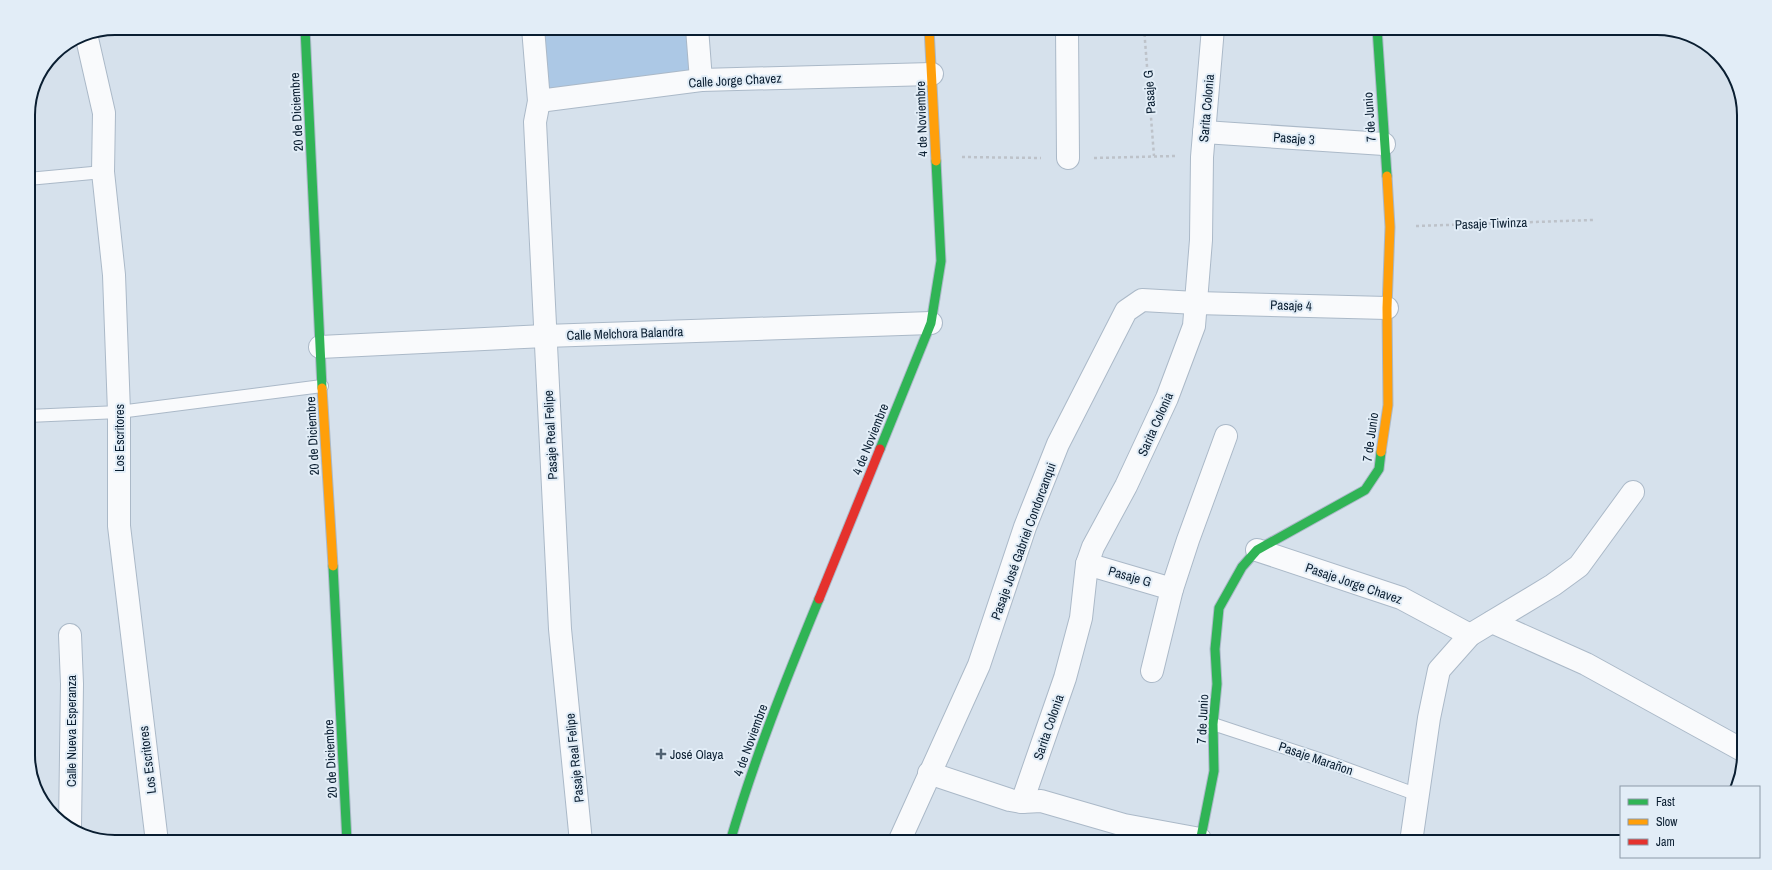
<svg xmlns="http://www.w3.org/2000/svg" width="1772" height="870" font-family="'Archivo Narrow',sans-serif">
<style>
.green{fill:#acc8e5}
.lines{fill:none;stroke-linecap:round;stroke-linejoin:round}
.lane-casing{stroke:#abb9c8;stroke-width:14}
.street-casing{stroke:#abb9c8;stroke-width:24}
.fast-casing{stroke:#abb9c8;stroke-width:11}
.slow-casing{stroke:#abb9c8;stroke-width:11}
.jam-casing{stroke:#abb9c8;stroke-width:11}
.path{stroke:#bdc2c9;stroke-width:2.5;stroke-dasharray:3 3;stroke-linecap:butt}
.lane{stroke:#f9fafc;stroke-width:12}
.street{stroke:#f9fafc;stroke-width:22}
.fast{stroke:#30b455;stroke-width:9}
.slow{stroke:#ff9f0a;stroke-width:9}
.jam{stroke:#e5322d;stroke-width:9}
.poi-dot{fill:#516272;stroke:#e2edf7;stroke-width:1.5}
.labels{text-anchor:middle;stroke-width:4;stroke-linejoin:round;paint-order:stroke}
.street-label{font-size:13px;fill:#0a1e31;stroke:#e2edf7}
.poi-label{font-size:13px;fill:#0a1e31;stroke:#e2edf7;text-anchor:start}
.rim{fill:none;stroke:#0a1e31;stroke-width:2}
</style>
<rect width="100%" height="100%" fill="#d6e1ec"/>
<!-- green -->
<path class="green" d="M541 28H688L692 72 547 90Z"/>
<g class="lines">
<defs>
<g id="lane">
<path d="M28 179 103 172"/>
<path d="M28 416 119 412 322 386"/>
<path d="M1213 724 1331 763 1418 795"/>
</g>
<g id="street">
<path d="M533 28 539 101 535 122 560 629 581 842"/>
<path d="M697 28 701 80"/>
<path d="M1067 28 1068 158"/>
<path d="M86 34 104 113 103 172 114 275 119 412V526L157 842"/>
<path d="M539 101 701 80 932 74"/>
<path d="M1204 132 1384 144"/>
<path d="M320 347 545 336 931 323"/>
<path d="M1257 550 1401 598 1470 635"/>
<path d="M1087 564 1172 589"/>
<path d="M1492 622 1586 664 1744 751"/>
<path d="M70 635 72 684 70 827"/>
<path d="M1152 671 1172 589 1188 540 1226 436"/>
<path d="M929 773 1010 800 1022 802 1041 801 1124 825 1200 839"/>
<path d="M1022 802 1065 678 1081 618 1087 564 1093 547 1126 486 1167 398 1194 326 1201 240 1202 157 1213 28"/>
<path d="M899 842 979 665 1025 527 1058 444 1126 311 1142 300 1196 303 1387 308"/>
<path d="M1411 842 1429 718 1439 670 1470 635 1553 585 1579 566 1633 492"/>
</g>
<g id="fast">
<path d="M305 28 322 388"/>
<path d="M1377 28 1387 176"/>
<path d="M880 449 931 323 941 261 936 161"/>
<path d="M333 566 347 842"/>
<path d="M730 842C754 759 786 679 819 599"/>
<path d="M1200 842 1214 771 1213 724 1217 684 1215 649 1219 608 1242 567 1257 550 1365 490 1379 469 1381 452"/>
</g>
<g id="slow">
<path d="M929 28 936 161"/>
<path d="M322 388 333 566"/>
<path d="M1381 452 1388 405 1387 308 1390 227 1387 176"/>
</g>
<path id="jam" d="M819 599 880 449"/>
</defs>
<!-- lane casing -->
<use href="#lane" class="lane-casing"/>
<!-- street casing -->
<use href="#street" class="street-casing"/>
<!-- fast casing -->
<use href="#fast" class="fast-casing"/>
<!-- slow casing -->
<use href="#slow" class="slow-casing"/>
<!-- jam casing -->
<use href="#jam" class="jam-casing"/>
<!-- path -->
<g class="path">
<path d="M1144 28 1154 156"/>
<path d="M962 157 1041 158"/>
<path d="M1094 158 1175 156"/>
<path d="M1416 226 1593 220"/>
</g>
<!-- lane -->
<use href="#lane" class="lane"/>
<!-- street -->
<use href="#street" class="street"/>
<!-- fast -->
<use href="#fast" class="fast"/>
<!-- slow -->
<use href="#slow" class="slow"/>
<!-- jam -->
<use href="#jam" class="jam"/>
</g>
<!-- markers -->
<path class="poi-dot" d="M659 748h4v4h4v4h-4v4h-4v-4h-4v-4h4z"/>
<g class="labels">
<!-- street labels -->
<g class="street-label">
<text transform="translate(735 80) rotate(-3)" y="5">Calle Jorge Chavez</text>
<text transform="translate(1149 92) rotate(-94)" y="5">Pasaje G</text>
<text transform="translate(1206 108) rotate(-85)" y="5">Sarita Colonia</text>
<text transform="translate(296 112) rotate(-93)" y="5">20 de Diciembre</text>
<text transform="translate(1369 117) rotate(-94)" y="5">7 de Junio</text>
<text transform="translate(921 119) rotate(-92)" y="5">4 de Noviembre</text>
<text transform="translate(1294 138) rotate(4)" y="5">Pasaje 3</text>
<text transform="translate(1491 223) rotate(-2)" y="5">Pasaje Tiwinza</text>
<text transform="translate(1291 305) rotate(2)" y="5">Pasaje 4</text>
<text transform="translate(625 333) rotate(-2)" y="5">Calle Melchora Balandra</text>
<text transform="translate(1155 424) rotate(-66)" y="5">Sarita Colonia</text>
<text transform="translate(550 435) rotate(-93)" y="5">Pasaje Real Felipe</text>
<text transform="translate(312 436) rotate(-93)" y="5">20 de Diciembre</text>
<text transform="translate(1370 437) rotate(-82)" y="5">7 de Junio</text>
<text transform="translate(119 438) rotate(-90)" y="5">Los Escritores</text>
<text transform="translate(870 439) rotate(-68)" y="5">4 de Noviembre</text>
<text transform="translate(1023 541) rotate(-70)" y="5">Pasaje José Gabriel Condorcanqui</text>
<text transform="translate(1130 576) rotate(16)" y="5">Pasaje G</text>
<text transform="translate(1354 583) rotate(19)" y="5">Pasaje Jorge Chavez</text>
<text transform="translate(1202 719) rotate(-87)" y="5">7 de Junio</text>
<text transform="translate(1048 727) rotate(-71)" y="5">Sarita Colonia</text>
<text transform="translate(71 731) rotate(-90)" y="5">Calle Nueva Esperanza</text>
<text transform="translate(750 740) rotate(-70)" y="5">4 de Noviembre</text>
<text transform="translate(574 758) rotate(-96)" y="5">Pasaje Real Felipe</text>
<text transform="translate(1316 758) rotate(19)" y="5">Pasaje Marañon</text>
<text transform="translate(330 759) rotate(-93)" y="5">20 de Diciembre</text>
<text transform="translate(147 760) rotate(-97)" y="5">Los Escritores</text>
</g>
<!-- poi labels -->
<g class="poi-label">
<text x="670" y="759">José Olaya</text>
</g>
</g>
<!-- crop -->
<path d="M0 0H1772V870H0ZM115 35H1657A80 80 0 0 1 1737 115V755A80 80 0 0 1 1657 835H115A80 80 0 0 1 35 755V115A80 80 0 0 1 115 35Z" fill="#e2edf7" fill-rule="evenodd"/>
<path class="rim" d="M115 35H1657A80 80 0 0 1 1737 115V755A80 80 0 0 1 1657 835H115A80 80 0 0 1 35 755V115A80 80 0 0 1 115 35Z"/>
<!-- legend -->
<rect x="1620" y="786" width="140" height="72" fill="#e2edf7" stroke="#8c9aa8"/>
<rect x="1628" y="799" width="20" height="6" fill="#30b455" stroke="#8c9aa8"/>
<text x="1656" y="806" font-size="12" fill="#0a1e31">Fast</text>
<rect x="1628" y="819" width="20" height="6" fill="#ff9f0a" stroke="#8c9aa8"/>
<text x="1656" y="826" font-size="12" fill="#0a1e31">Slow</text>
<rect x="1628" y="839" width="20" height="6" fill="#e5322d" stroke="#8c9aa8"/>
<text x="1656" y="846" font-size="12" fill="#0a1e31">Jam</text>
</svg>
